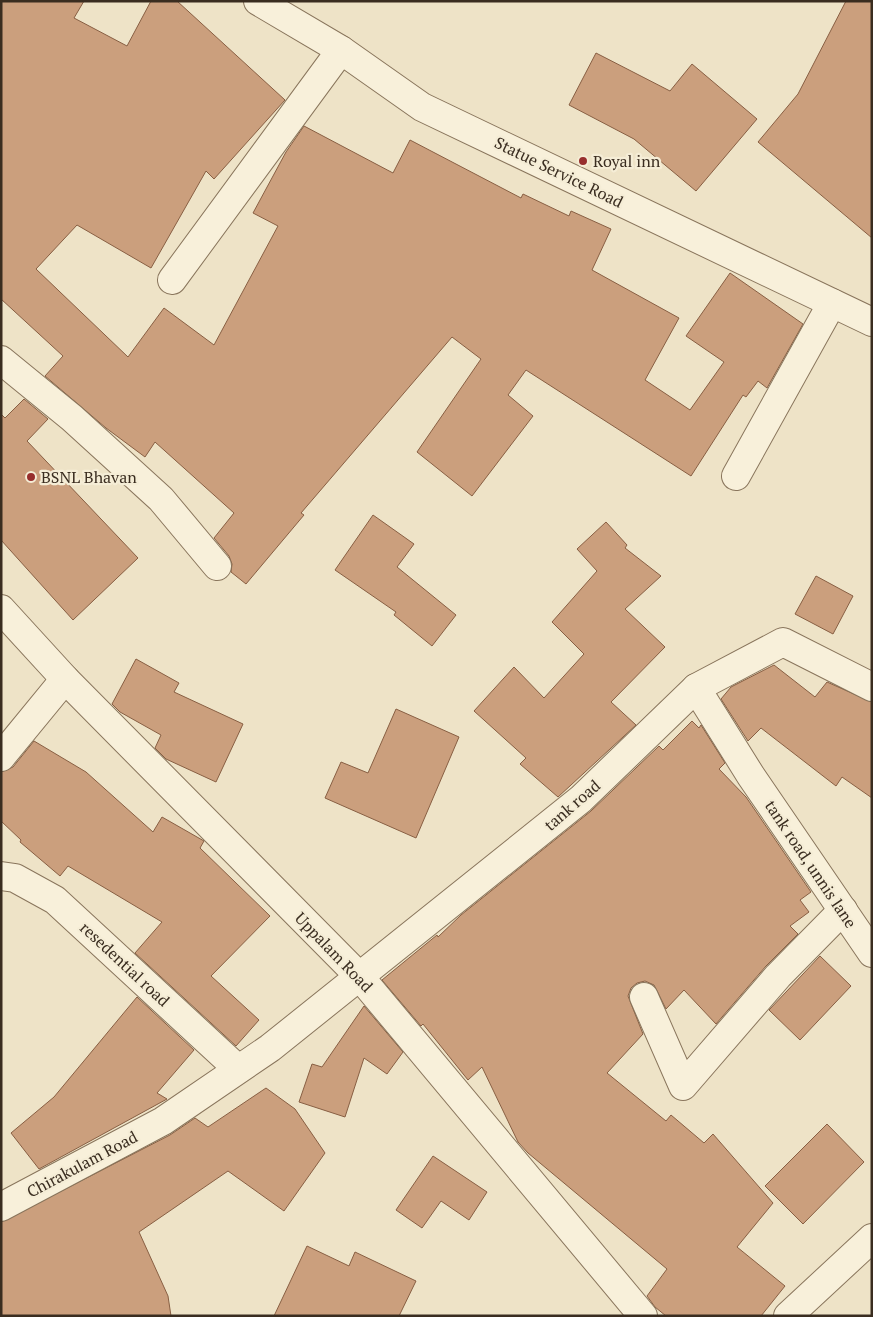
<svg xmlns="http://www.w3.org/2000/svg" width="873" height="1317" font-family="'PT Serif',serif">
<style>
.building{fill:#cb9f7d;stroke:#885f43}
.lines{fill:none;stroke-linecap:round;stroke-linejoin:round}
.minor-casing{stroke:#89755c;stroke-width:30}
.minor{stroke:#f8f0da;stroke-width:28}
.poi-dot{fill:#972e2d;stroke:#f5edd6;stroke-width:2}
.labels{text-anchor:middle;stroke-width:4.5;stroke-linejoin:round;paint-order:stroke}
.poi-label{font-size:16px;fill:#3a2d20;stroke:#f5edd6;text-anchor:start}
.street-label{font-size:16px;fill:#3a2d20;stroke:#f5edd6}
</style>
<rect width="100%" height="100%" fill="#eee3c7"/>
<!-- building -->
<g class="building">
<path d="M1 1H84L74 18 127 46 151 1H177L285 100 214 179 206 171 151 268 77 225 36 269 128 357 164 308 214 345 278 226 253 213 286 152 304 126 393 173 410 140 521 198 523 194 569 216 571 211 611 229 592 270 679 318 645 380 690 410 724 362 686 336 730 273 803 324 767 388 758 381 746 397 743 395 691 476 526 370 508 395 533 416 472 496 417 452 481 359 452 337 301 513 304 515 246 584 231 572 232 564 229 556 214 538 234 513 155 442 145 457 106 428 45 376 63 356 1 299Z"/>
<path d="M846 1H872V238L758 142 798 94Z"/>
<path d="M596 53 670 91 692 64 757 119 696 191 634 139 569 105Z"/>
<path d="M24 399 48 419 27 441 138 558 73 620 1 540V414L5 418Z"/>
<path d="M373 515 414 544 397 567 456 615 432 646 394 615 396 612 335 570Z"/>
<path d="M606 522 627 545 625 548 661 576 625 609 665 647 611 702 636 725 558 797 520 764 526 758 474 711 514 667 544 698 584 654 552 622 597 571 577 549Z"/>
<path d="M816 576 853 596 833 634 795 614Z"/>
<path d="M136 659 179 683 174 692 243 724 216 782 166 759 155 748 161 735 120 712 112 704Z"/>
<path d="M774 665 815 697 827 682 872 702V798L842 777 836 786 761 728 748 741 721 699 731 687Z"/>
<path d="M396 709 459 737 416 838 325 798 341 762 368 773Z"/>
<path d="M692 721 699 728 701 725 725 763 719 769 746 797 811 892 800 900 809 912 790 926 798 934 766 966 716 1024 684 990 666 1009 654 985 645 981 637 983 631 988 628 996 643 1034 607 1073 666 1121 671 1115 704 1143 713 1134 773 1203 737 1247 785 1286 761 1316H666L655 1307 647 1296 667 1269 528 1153 518 1142 482 1067 468 1080 423 1024 421 1026 382 980 437 935 438 937 461 915 591 811 659 746 663 750Z"/>
<path d="M34 741 86 772 153 832 162 817 204 841 200 848 270 916 211 976 259 1020 236 1046 135 953 162 922 68 866 60 876 20 842 21 840 1 821V772L13 767Z"/>
<path d="M820 956 851 986 800 1040 769 1010Z"/>
<path d="M137 997 194 1050 157 1093 167 1099 39 1169 11 1133 54 1097Z"/>
<path d="M364 1006 403 1052 387 1074 364 1058 345 1117 299 1102 312 1064 322 1067Z"/>
<path d="M266 1088 295 1109 325 1153 284 1211 228 1171 139 1232 168 1296 171 1316H1V1222L170 1135 195 1118 208 1127Z"/>
<path d="M827 1124 864 1162 803 1224 765 1186Z"/>
<path d="M433 1156 487 1192 469 1220 441 1201 422 1228 396 1210Z"/>
<path d="M307 1246 349 1266 355 1252 416 1281 399 1316H274Z"/>
</g>
<g class="lines">
<defs>
<g id="minor">
<path d="M258 1 341 50 422 107 872 322"/>
<path d="M172 280 341 50"/>
<path d="M1 360 72 418 161 499 217 566"/>
<path d="M736 476 832 303"/>
<path d="M1 609 65 679 360 977 643 1316"/>
<path d="M696 688 783 642 872 687"/>
<path d="M1 757 65 679"/>
<path d="M1 876 15 878 55 900 238 1069"/>
<path d="M644 997 683 1086 778 976 843 910"/>
<path d="M1 1207 163 1121 270 1048 581 799 696 688 751 776 872 953"/>
<path d="M788 1316 872 1238"/>
</g>
</defs>
<!-- minor casing -->
<use href="#minor" class="minor-casing"/>
<!-- minor -->
<use href="#minor" class="minor"/>
</g>
<!-- markers -->
<g class="poi-dot">
<circle cx="583" cy="161" r="5"/>
<circle cx="31" cy="477" r="5"/>
</g>
<g class="labels">
<!-- poi labels -->
<g class="poi-label">
<text x="593" y="167">Royal inn</text>
<text x="41" y="483">BSNL Bhavan</text>
</g>
<!-- street labels -->
<g class="street-label">
<text transform="translate(559 172) rotate(26)" y="6">Statue Service Road</text>
<text transform="translate(572 805) rotate(-41)" y="6">tank road</text>
<text transform="translate(811 864) rotate(56)" y="6">tank road, unnis lane</text>
<text transform="translate(334 952) rotate(46)" y="6">Uppalam Road</text>
<text transform="translate(125 964) rotate(43)" y="6">resedential road</text>
<text transform="translate(82 1164) rotate(-28)" y="6">Chirakulam Road</text>
</g>
</g>
<!-- border -->
<rect width="873" height="1317" fill="none" stroke="#3a2d20" stroke-width="5"/>
</svg>
